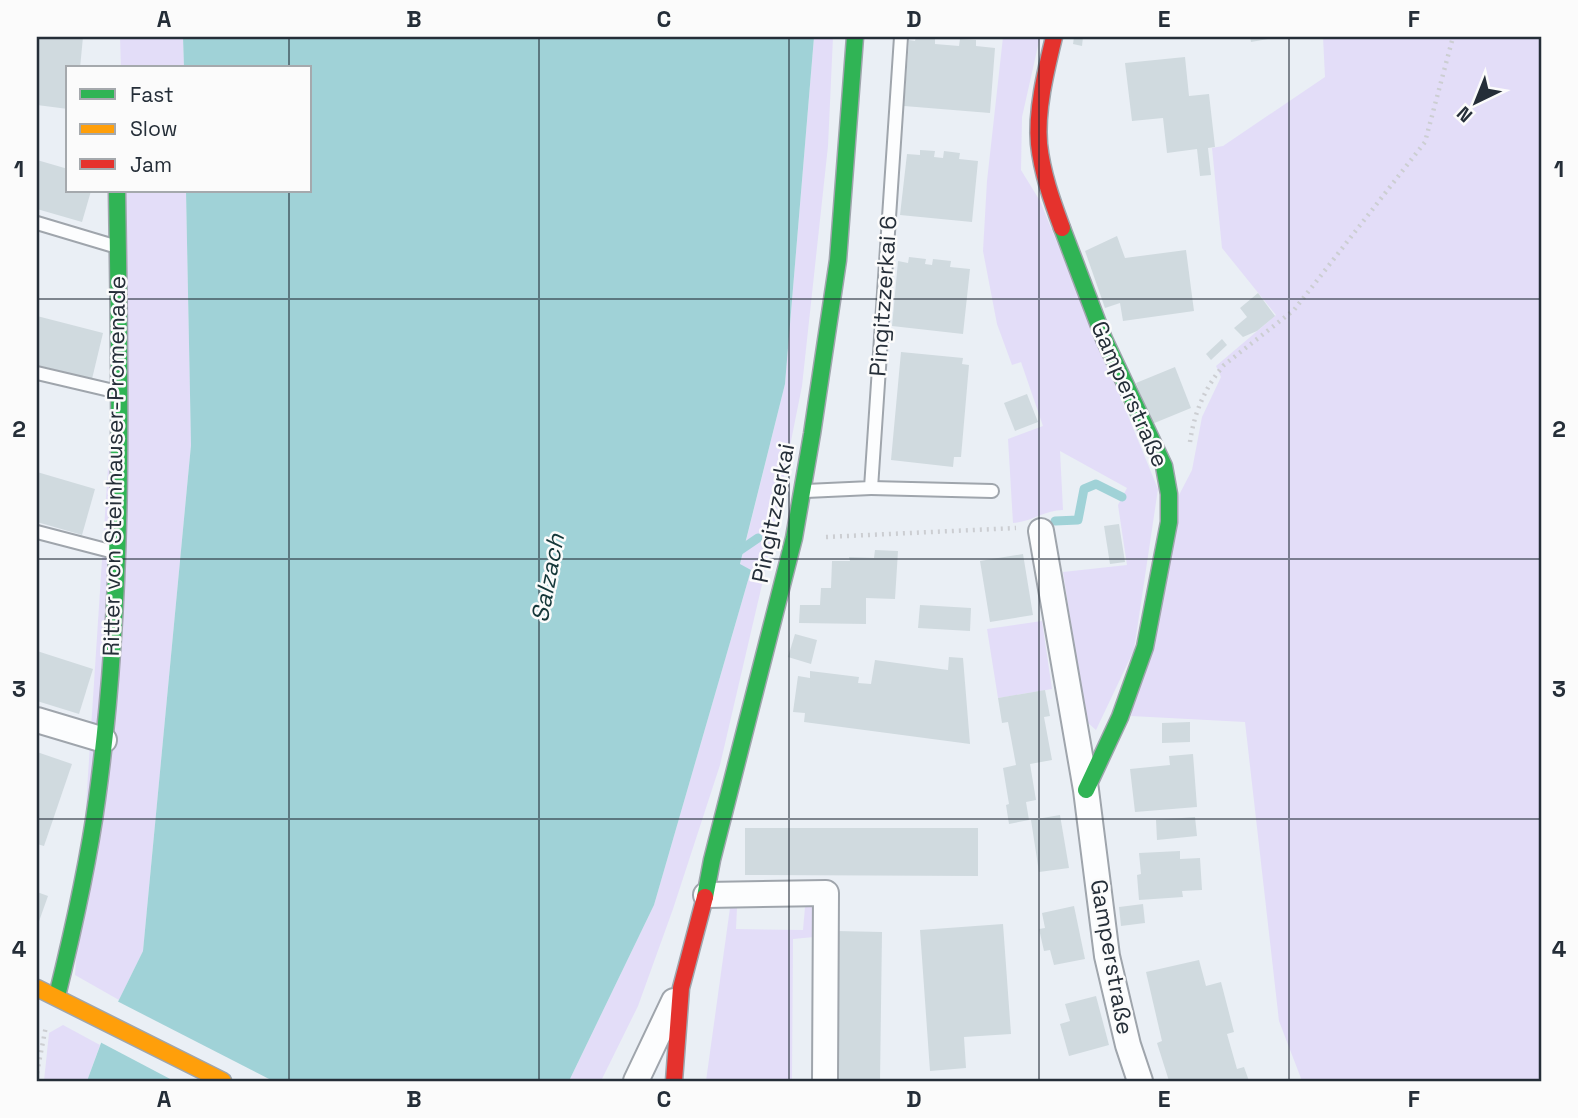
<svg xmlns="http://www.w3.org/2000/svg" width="1578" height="1118" font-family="'Space Grotesk',sans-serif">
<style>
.green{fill:#e3ddf8}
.water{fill:#a0d2d7}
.pier{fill:#eaeff5}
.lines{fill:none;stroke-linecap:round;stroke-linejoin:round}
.stream{stroke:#a0d2d7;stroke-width:9}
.building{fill:#d0dadf}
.lane-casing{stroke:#9fa5ac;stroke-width:16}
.street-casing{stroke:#9fa5ac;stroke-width:28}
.fast-casing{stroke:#9fa5ac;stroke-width:19}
.slow-casing{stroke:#9fa5ac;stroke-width:19}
.jam-casing{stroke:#9fa5ac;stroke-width:19}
.path{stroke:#ccced2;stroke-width:4.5;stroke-dasharray:2 5;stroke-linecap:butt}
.lane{stroke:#fcfdfe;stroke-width:12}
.street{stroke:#fcfdfe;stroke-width:24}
.fast{stroke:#30b455;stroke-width:16}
.slow{stroke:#ff9f0a;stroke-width:16}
.jam{stroke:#e5322d;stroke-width:16}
.grid{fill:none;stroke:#252e38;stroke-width:2;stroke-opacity:0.55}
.labels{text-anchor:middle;stroke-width:5;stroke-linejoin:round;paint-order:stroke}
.street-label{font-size:23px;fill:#252e38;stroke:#fbfbfb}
.water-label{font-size:24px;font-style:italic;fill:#133638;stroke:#fbfbfb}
.neatline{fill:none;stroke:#252e38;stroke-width:2.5}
.grid-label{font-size:23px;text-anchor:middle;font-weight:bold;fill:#252e38}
</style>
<rect width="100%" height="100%" fill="#eaeff5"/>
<!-- green -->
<g class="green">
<path d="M120 37H183L184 68H121Z"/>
<path d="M814 37H833L828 146 802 386 764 576 720 765 673 909 638 1006 601 1081H569L654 905 751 570 740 565 785 384Z"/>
<path d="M1003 37H1040L1022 117 1021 170 1040 201 1158 489 1134 650 1096 730 1088 723 1083 703 1063 572 1127 565 1118 505 1127 488 1060 451 1063 510C1045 510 1031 522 1013 523L1008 439 1043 426 1021 362 1012 365 997 324 983 251 987 181Z"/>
<path d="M1323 37H1541V1081H1302L1279 1021 1245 722 1131 716 1178 497 1192 470 1202 417 1221 377 1216 366 1276 315 1222 248 1212 148 1223 146 1325 77Z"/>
<path d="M126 191H186L191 445 143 951 119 1000 75 975Z"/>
<path d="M1042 621 1052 689 998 698 987 629Z"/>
<path d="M734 905 737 908 736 929 803 930 805 907H816L814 937 793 939 792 1081H706L730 908Z"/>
<path d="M63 1025 100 1045 87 1081H44L49 1033Z"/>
</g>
<!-- water -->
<path class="water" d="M183 37H814L785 384 740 564 751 570 654 905 569 1081H87L111 1016 143 951 191 445 186 191H310V68H184Z"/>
<!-- pier -->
<path class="pier" d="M115 1000 273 1081H174L98 1041Z"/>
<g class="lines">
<!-- stream -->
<g class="stream">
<path d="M1055 521 1078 520 1084 489 1096 484 1122 497"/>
<path d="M736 553 758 538"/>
</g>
</g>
<!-- building -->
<g class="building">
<path d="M37 37H83L80 68H68V109L37 105Z"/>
<path d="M916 37H935V44L959 46 960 39 976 40V46L995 48 990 113 904 106 909 40 915 41Z"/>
<path d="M1074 37H1083L1082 46 1073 44Z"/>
<path d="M1250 37H1273V38L1251 42Z"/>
<path d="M1185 57 1189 96 1209 94 1215 147 1208 148 1211 175 1200 176 1197 149 1167 153 1163 118 1132 121 1125 63Z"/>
<path d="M920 150 935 151 934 157 943 158 944 151 960 153 959 159 978 161 972 222 900 215 907 154 920 155Z"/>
<path d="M37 160 68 169V191H91L82 222 37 209Z"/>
<path d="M1117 236 1125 258 1186 250 1194 311 1123 321 1120 303 1105 308 1085 251Z"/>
<path d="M909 257 926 259 925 264 932 265 933 259 951 261 950 267 970 269 963 334 892 326 898 261 908 263Z"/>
<path d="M1258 293 1275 316 1257 331 1243 337 1234 328 1247 317 1240 308Z"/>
<path d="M37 316 103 333 92 379 37 365Z"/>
<path d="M1222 339 1227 345 1211 360 1206 354Z"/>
<path d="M901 352 963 358 962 364 969 365 961 457H954L953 467 891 460Z"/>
<path d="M1175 367 1191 408 1152 424 1136 383Z"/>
<path d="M1027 394 1038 422 1015 431 1004 403Z"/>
<path d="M37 472 95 489 82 535 37 522Z"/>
<path d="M1119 524 1125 562 1110 564 1104 526Z"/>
<path d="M875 550 898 551 895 599 866 598V624L799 623 800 605H820L821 588H831L832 561H850L849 557 874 558Z"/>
<path d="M1023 554 1033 615 990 622 980 561Z"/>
<path d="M920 605 971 608 970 631 918 628Z"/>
<path d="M795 634 817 640 811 664 788 657Z"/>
<path d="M37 651 93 669 79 714 37 701Z"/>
<path d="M949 657 963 658 970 744 804 722 805 713 793 712 798 676 810 678V671L859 677 858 683 871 684 875 660 948 670Z"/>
<path d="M1045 690 1050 716 1044 717 1052 760 1030 764 1036 800 1026 802 1029 820 1009 824 1006 805 1009 804 1003 768 1016 765 1008 722 1002 723 998 698Z"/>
<path d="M1190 722V742L1162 743V723Z"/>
<path d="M37 752 72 764 44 846 37 844Z"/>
<path d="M1193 754 1197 807 1135 812 1130 769 1170 765 1169 756Z"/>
<path d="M1060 815 1069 868 1039 872 1031 820Z"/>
<path d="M1195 817 1197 836 1157 840 1156 820Z"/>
<path d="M745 828H978V876L745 875Z"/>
<path d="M1180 851V859L1200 858 1202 890 1182 891 1183 897 1139 900 1137 875 1141 874 1139 853Z"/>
<path d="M37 892 48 896 37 927Z"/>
<path d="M1143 904 1145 923 1121 926 1119 907Z"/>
<path d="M1074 906 1085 959 1054 965 1050 950 1044 951 1039 929 1045 928 1042 913Z"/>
<path d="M1003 924 1011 1034 964 1037 966 1068 930 1071 920 930Z"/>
<path d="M836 931 882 932 880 1081H835Z"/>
<path d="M1199 960 1206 986 1221 982 1234 1032 1227 1034 1237 1069 1244 1067 1249 1081H1169L1157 1043 1162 1041 1146 972Z"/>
<path d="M1096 996 1109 1045 1069 1056 1060 1024 1070 1021 1065 1004Z"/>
</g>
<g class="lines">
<defs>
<g id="lane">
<path d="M37 223 114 246"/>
<path d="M37 373 118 392"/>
<path d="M871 488 992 491"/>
<path d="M806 491 871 488 901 37"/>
<path d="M37 532 114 552"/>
</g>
<g id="street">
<path d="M1041 531 1086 790 1107 956 1128 1045 1140 1081"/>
<path d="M37 720 104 740"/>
<path d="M706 895 826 893 825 1081"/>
<path d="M636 1081 674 1001"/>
</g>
<g id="fast">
<path d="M1062 228 1104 339 1164 466 1169 494V522L1145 647 1120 717 1086 790"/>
<path d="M705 897 712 860 794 538 812 434 838 260 855 37"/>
<path d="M57 996C73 931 88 866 97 799 125 598 120 394 117 191"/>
</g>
<path id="slow" d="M37 988 223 1081"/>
<g id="jam">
<path d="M1054 37C1046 70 1036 110 1039 144 1042 173 1052 201 1062 228"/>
<path d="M674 1081 681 988 705 897"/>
</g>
</defs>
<!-- lane casing -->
<use href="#lane" class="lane-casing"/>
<!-- street casing -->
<use href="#street" class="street-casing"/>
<!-- fast casing -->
<use href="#fast" class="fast-casing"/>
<!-- slow casing -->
<use href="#slow" class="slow-casing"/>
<!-- jam casing -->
<use href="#jam" class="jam-casing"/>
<!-- path -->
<g class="path">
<path d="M1190 442C1194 413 1205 387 1224 365L1294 310 1425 142 1453 37"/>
<path d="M826 537 1016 528"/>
<path d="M37 1073 46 1026"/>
</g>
<!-- lane -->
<use href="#lane" class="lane"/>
<!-- street -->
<use href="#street" class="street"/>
<!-- fast -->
<use href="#fast" class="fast"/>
<!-- slow -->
<use href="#slow" class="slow"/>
<!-- jam -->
<use href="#jam" class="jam"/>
</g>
<!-- grid -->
<path class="grid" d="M289 37V68M539 37V1081M789 37V1081M1039 37V1081M1289 37V1081M289 191V1081M37 299H1541M37 559H1541M37 819H1541"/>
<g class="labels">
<!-- street labels -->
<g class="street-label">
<text transform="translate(883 296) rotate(-86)" y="8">Pingitzzerkai 6</text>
<text transform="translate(1130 394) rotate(66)" y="8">Gamperstraße</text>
<text transform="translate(114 466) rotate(-89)" y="8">Ritter von Steinhauser-Promenade</text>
<text transform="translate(773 513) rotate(-79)" y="8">Pingitzzerkai</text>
<text transform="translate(1112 957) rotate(80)" y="8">Gamperstraße</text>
</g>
<!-- water labels -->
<g class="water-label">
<text transform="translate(548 578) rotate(-79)" y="8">Salzach</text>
</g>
</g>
<!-- border -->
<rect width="1578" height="1118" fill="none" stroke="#fbfbfb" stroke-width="77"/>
<!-- legend -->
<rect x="66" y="66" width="245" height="126" fill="#fbfbfb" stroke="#a5a9ad" stroke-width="2"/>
<rect x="80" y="89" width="35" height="10" fill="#30b455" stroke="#a5a9ad" stroke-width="2"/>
<text x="130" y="102" font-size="21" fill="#252e38">Fast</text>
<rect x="80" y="124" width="35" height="10" fill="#ff9f0a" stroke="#a5a9ad" stroke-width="2"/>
<text x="130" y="136" font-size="21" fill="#252e38">Slow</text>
<rect x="80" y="159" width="35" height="10" fill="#e5322d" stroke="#a5a9ad" stroke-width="2"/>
<text x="130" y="172" font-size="21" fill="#252e38">Jam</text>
<!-- north arrow -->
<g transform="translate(1476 102) rotate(223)" stroke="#fbfbfb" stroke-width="5" paint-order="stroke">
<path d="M0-5L12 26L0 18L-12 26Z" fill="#252e38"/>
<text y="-10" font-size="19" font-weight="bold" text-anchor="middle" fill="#252e38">N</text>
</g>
<rect x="38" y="38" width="1502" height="1042" class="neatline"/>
<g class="grid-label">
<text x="164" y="27">A</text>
<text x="414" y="27">B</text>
<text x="664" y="27">C</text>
<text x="914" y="27">D</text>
<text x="1164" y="27">E</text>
<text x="1414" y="27">F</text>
<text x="19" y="177">1</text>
<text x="1559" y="177">1</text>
<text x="19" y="437">2</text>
<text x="1559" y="437">2</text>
<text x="19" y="697">3</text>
<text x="1559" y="697">3</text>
<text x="19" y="957">4</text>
<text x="1559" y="957">4</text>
<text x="164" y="1107">A</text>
<text x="414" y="1107">B</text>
<text x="664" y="1107">C</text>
<text x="914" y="1107">D</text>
<text x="1164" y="1107">E</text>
<text x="1414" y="1107">F</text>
</g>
</svg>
